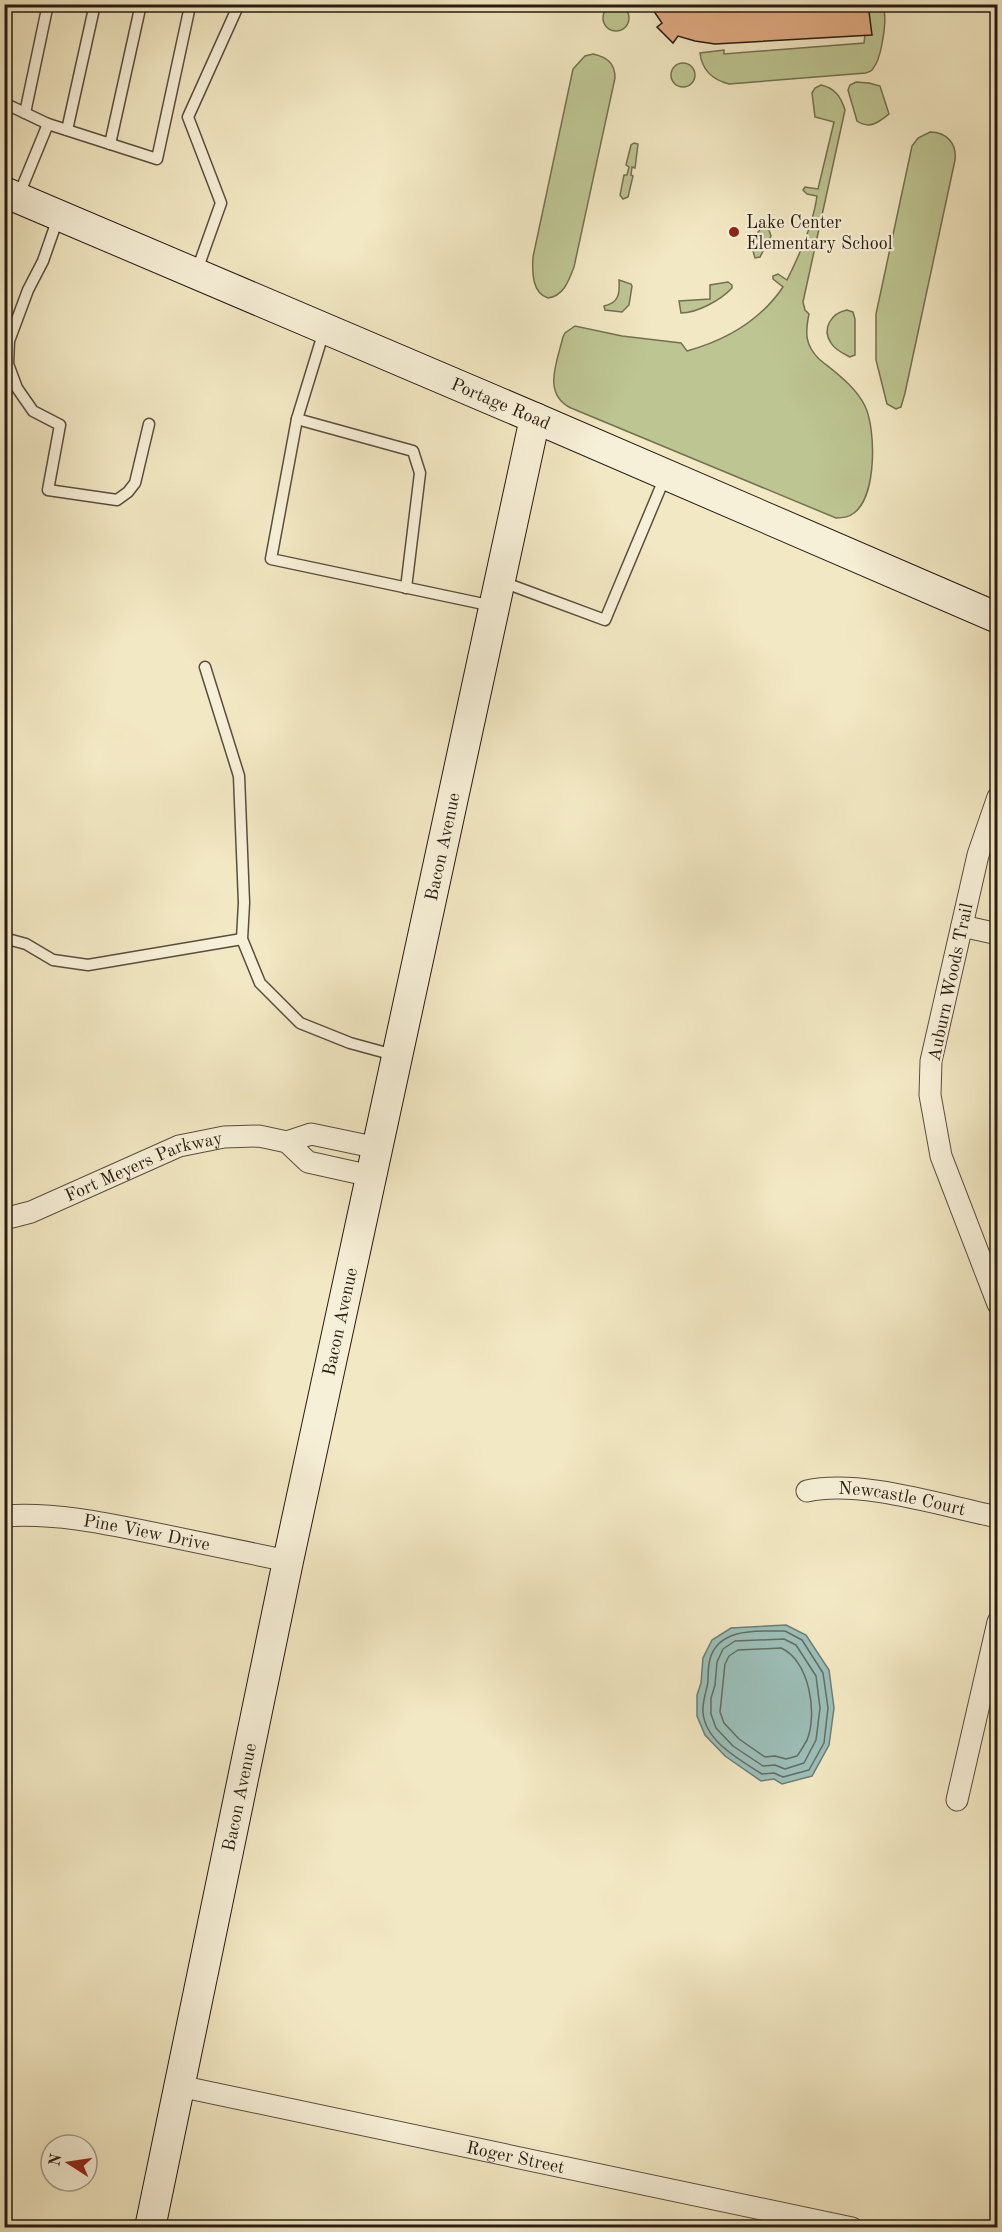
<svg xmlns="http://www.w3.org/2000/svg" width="1002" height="2232" font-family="'Old Standard TT',serif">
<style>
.green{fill:#bdc592;stroke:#727051;stroke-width:1.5}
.water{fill:#9cbfb9;stroke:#6d7d75;stroke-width:1.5}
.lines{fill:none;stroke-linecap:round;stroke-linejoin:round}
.shore{stroke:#616d64;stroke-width:1.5}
.building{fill:#e1ab83;stroke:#261b10;stroke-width:1.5}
.lane-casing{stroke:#594e3d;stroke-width:13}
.street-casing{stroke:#594e3d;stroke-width:23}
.secondary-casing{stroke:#261b10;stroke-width:32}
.lane{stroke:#f7f0d8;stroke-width:10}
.street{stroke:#f7f0d8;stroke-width:21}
.secondary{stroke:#f7f0d8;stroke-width:30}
.poi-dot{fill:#8f2418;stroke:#f7f0d8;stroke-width:2}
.labels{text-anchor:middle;stroke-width:4.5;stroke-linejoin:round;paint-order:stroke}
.poi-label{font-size:18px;fill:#261b10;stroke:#f7f0d8;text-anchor:start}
.street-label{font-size:18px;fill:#261b10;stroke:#f7f0d8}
</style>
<rect width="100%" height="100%" fill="#f2e8c3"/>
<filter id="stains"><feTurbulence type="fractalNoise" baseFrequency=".00333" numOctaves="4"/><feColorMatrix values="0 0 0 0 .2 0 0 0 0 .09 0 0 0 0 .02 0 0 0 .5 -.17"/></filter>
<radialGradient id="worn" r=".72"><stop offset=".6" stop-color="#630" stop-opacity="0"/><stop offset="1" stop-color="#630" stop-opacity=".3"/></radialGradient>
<!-- green -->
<g class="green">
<circle cx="616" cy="18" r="13"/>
<path d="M882 6C889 15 881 58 874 67 872 71 871 71 866 73L729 84C713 80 702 70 700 53L724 50V54L864 43 868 8Z"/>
<path d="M593 54C607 57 615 63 615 78L574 267C569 280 564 296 548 298 532 293 532 272 533 257L573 69 585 56Z"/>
<circle cx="683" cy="75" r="12"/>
<path d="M856 82 869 83 880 86 889 114C879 122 870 130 857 121L848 90 850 85Z"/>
<path d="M821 85C835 88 841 97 845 110L803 302 805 310 809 314C805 333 805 345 819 359 836 373 855 386 865 406 876 429 877 496 854 513 849 517 842 518 836 518L571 408C542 394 557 362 563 337L565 333 575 326 622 336 681 343 687 351C727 340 760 321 783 287L773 279V276L778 274 787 280C800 254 813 225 817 196L807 194 803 190 805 187 818 189 834 122 815 117 812 93 815 88Z"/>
<path d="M930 132C947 132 957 144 955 160L905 393 901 407 896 409 887 404 876 360V314L912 146 918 138Z"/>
<path d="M634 143 638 144 635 168 632 167 631 175 633 176 628 197 623 199 620 195 624 175H627L629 167 626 165 631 145Z"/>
<path d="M762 228 769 230 771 236 760 257 755 258 751 244 759 243 758 232Z"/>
<path d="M619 280 631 284 632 286 629 305 622 312 605 310 604 306C619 303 620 293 619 280Z"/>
<path d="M728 282 732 285V288C721 300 697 313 681 313L679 301 710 299V285Z"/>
<path d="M847 310 853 312 855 319V355L850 357C844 354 835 350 831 343 821 328 832 313 847 310Z"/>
</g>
<!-- water -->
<path class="water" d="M786 1625 806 1635 829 1670 834 1708 829 1745 812 1776 782 1784 774 1779 761 1781 725 1756 705 1735 697 1716V1695L701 1683 703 1658 712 1640 731 1628Z"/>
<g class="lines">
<!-- shore -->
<g class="shore">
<path d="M785 1631 802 1640 823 1673 828 1708 824 1743 809 1770 783 1777 774 1773 762 1774C740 1760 706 1742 703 1713 702 1702 706 1693 708 1682 708 1674 708 1666 710 1659 719 1627 758 1631 785 1631Z"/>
<path d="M784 1639 796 1645 816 1676 820 1708 816 1740 804 1763 785 1769 775 1765 763 1766 733 1746 716 1728 711 1714V1698L715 1685 717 1662 723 1649 735 1641Z"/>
<path d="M781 1648C809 1660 818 1713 807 1740 804 1745 801 1751 797 1756L786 1759 775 1756 765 1757 739 1739 724 1723 720 1712 725 1664 729 1656 738 1650Z"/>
</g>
</g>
<!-- building -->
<path class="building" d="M649 4H868L872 35 715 44 695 41 678 36 673 43 657 27 662 23Z"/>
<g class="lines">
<defs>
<g id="lane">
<path d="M4 103 48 124 157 159 190 6"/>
<path d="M25 113 48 4"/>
<path d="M67 130 95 4"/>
<path d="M110 144 141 4"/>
<path d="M18 197 48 124"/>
<path d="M58 218 43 261 28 290 9 341 8 364 17 388 33 411 60 425 48 490 117 500 128 492 135 483 149 424"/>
<path d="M196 273 221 203 188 117 239 4"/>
<path d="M324 331 297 419 271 559 493 606"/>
<path d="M297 419 413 451 420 473 406 588"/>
<path d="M500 581 605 620 665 477"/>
<path d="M205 667 239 776 244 903 242 939 260 983 300 1023 350 1043 394 1055"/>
<path d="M4 938 26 944 53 960 88 965 242 939"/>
</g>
<g id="street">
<path d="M998 797 978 855 931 1061 930 1095 941 1156 998 1304"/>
<path d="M962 926 998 934"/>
<path d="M287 1142 311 1134 378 1148"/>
<path id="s1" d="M4 1219 31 1212 179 1146 224 1137 259 1136 287 1142 308 1162 371 1176"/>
<path id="s2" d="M807 1491C860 1479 943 1506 998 1517"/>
<path id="s3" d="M4 1516C55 1512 109 1524 158 1534 202 1543 245 1552 288 1561"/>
<path d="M957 1800 998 1622"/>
<path id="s4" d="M179 2086 852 2228"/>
</g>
<g id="secondary">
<path id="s5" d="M4 192 535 418 998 618"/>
<path id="s6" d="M150 2228 288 1561 535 418"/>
</g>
</defs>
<!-- lane casing -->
<use href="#lane" class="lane-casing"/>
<!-- street casing -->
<use href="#street" class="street-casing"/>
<!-- secondary casing -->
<use href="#secondary" class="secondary-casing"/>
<!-- lane -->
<use href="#lane" class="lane"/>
<!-- street -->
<use href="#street" class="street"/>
<!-- secondary -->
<use href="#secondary" class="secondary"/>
</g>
<!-- markers -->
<circle class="poi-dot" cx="734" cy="232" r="6"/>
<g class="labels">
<!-- poi labels -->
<g class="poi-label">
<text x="746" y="228">Lake Center<tspan x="746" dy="21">Elementary School</tspan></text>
</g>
<!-- street labels -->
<g class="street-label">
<text dy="6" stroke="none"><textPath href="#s5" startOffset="540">Portage Road</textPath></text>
<text dy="6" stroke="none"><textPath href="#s6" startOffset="1412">Bacon Avenue</textPath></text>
<text transform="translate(950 982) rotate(-78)" y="6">Auburn Woods Trail</text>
<text dy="6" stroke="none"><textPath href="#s1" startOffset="150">Fort Meyers Parkway</textPath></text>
<text dy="6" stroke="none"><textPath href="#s6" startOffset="926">Bacon Avenue</textPath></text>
<text dy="6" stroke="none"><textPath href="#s2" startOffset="96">Newcastle Court</textPath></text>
<text dy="6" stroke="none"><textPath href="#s3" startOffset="144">Pine View Drive</textPath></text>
<text dy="6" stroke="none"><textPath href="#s6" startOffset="440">Bacon Avenue</textPath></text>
<text dy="6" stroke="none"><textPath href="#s4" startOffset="344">Roger Street</textPath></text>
</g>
</g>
<!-- margin -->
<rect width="1002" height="2232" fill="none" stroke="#f2e8c3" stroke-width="24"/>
<rect x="6" y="6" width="990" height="2220" fill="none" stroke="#261b10" stroke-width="3"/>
<rect x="12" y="12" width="978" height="2208" fill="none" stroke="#261b10" stroke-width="1.5"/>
<!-- north arrow -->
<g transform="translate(69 2163) rotate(282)"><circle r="28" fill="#f7f0d8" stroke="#a39b88" stroke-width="1.5"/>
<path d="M0-4.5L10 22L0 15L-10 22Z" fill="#8f2418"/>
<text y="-9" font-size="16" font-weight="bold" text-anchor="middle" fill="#261b10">N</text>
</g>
<rect width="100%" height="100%" filter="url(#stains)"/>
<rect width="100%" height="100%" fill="url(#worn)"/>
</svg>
